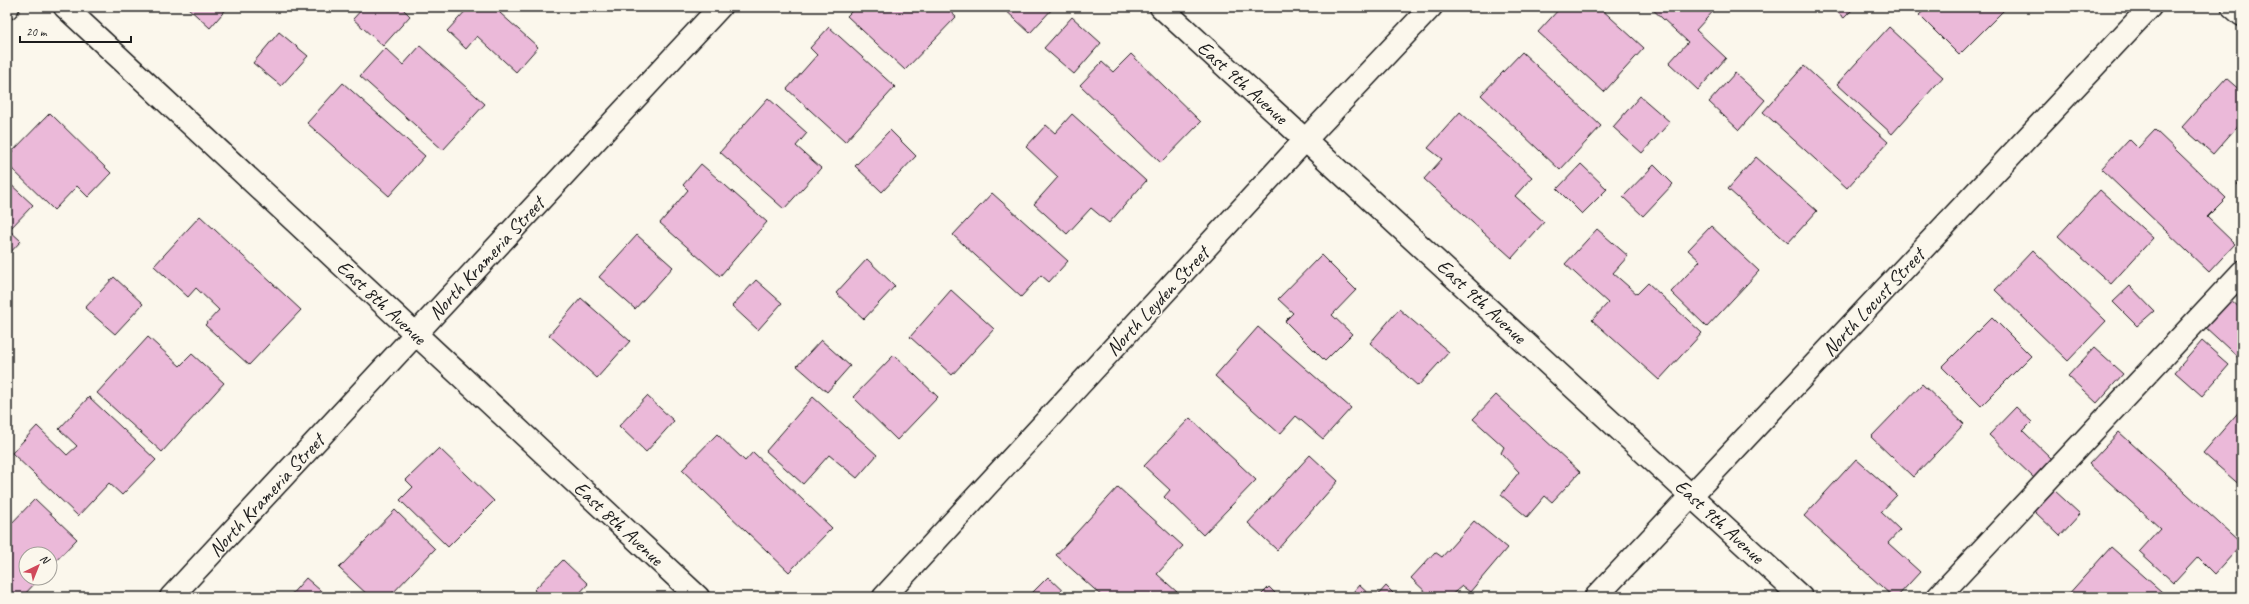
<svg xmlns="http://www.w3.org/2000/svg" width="2249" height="604" font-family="Caveat,sans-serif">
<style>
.building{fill:#ebb9d9;stroke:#1c1c1c}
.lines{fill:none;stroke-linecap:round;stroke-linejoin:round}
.minor-casing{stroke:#1c1c1c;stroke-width:25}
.minor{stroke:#fbf7ec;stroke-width:22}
.labels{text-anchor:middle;stroke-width:3;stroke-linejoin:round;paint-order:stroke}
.street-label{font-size:20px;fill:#1c1c1c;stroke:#fbf7ec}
</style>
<rect width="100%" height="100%" fill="#fbf7ec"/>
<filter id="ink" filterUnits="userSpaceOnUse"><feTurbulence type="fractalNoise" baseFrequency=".025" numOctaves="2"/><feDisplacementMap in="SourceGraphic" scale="8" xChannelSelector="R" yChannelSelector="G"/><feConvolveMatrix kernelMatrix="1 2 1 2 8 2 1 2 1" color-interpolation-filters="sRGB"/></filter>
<g filter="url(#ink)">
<!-- building -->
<g class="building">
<path d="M187 7H228L210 28Z"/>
<path d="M364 7H401L410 16 383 46 353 19Z"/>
<path d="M469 7H505L500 13 538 47 516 72 477 36 466 49 447 31Z"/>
<path d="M856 7H945L956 17 905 70 847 16Z"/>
<path d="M1002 7H1054L1030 33Z"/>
<path d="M1251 7H1261L1257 12Z"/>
<path d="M1561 7H1599L1644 48 1604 92 1538 32Z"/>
<path d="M1650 7H1717L1696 30 1726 58 1698 90 1669 63 1688 42Z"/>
<path d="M1831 7H1855L1844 18Z"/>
<path d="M1928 7H2007L1959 55 1919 15Z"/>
<path d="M1072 17 1101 43 1074 74 1044 48Z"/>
<path d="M829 27 895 87 845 142 787 89 817 55 810 48Z"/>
<path d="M1889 27 1943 77 1892 134 1837 84Z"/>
<path d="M279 32 308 56 281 86 253 63Z"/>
<path d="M420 46 485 104 443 150 360 76 385 48 403 65Z"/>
<path d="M1522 52 1601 126 1560 170 1481 95Z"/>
<path d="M1131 54 1201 122 1161 163 1080 85 1102 62 1113 72Z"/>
<path d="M1804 66 1888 142 1847 188 1763 112Z"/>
<path d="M1735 73 1765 100 1739 130 1709 102Z"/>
<path d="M2226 78 2242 92V121L2213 154 2182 127Z"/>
<path d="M343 83 425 156 389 196 307 123Z"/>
<path d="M1640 96 1670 122 1642 153 1613 127Z"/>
<path d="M768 98 807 133 796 146 821 168 784 209 720 152Z"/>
<path d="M1460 112 1532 177 1515 196 1544 222 1512 258 1424 179 1442 159 1428 148Z"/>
<path d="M50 113 111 173 88 197 77 186 54 210 7 164V157Z"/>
<path d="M1072 114 1146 181 1109 223 1091 208 1067 234 1034 204 1058 177 1026 147 1046 125 1055 133Z"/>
<path d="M890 130 916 156 882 192 855 166Z"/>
<path d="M2155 130 2226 198 2207 217 2235 244 2209 272 2101 169 2129 139 2138 148Z"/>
<path d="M1756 157 1817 211 1788 243 1728 189Z"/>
<path d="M701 164 767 222 720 276 660 223 688 190 683 185Z"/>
<path d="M1581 164 1607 189 1582 214 1557 189Z"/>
<path d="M1654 165 1673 184 1643 216 1623 197Z"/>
<path d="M2242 179V189L2237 184Z"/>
<path d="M7 181 33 205 9 230 21 241 7 256Z"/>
<path d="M2100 190 2153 238 2111 284 2058 236Z"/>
<path d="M992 193 1068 261 1049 282 1041 275 1021 297 953 235Z"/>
<path d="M200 216 301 310 249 365 205 325 219 310 196 288 188 297 154 266Z"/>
<path d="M1711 226 1759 271 1707 327 1671 292 1700 261 1688 250Z"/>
<path d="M1597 229 1628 256 1613 273 1637 294 1648 283 1702 333 1659 380 1592 320 1608 303 1565 264Z"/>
<path d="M637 235 673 267 635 309 599 277Z"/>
<path d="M2033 250 2106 321 2068 361 1995 290Z"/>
<path d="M1321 255 1356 290 1332 315 1352 334 1325 361 1285 321 1293 313 1278 299Z"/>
<path d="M867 259 895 286 864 319 836 293Z"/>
<path d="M114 277 143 304 115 334 85 308Z"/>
<path d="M756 280 782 303 758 330 732 306Z"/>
<path d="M2130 286 2154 311 2137 326 2113 302Z"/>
<path d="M951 290 994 329 952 375 910 337Z"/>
<path d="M581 298 630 341 597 378 549 335Z"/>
<path d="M2230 299 2242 310V361L2205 327Z"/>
<path d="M1399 309 1449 352 1418 386 1370 343Z"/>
<path d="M1992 317 2031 356 1981 406 1942 367Z"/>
<path d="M1258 327 1351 408 1323 439 1296 416 1280 434 1215 376Z"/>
<path d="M148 337 180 366 192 354 224 383 162 452 97 393Z"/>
<path d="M821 340 850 366 827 392 797 366Z"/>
<path d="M2202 341 2229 365 2202 396 2175 372Z"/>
<path d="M2094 348 2123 374 2097 403 2068 376Z"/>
<path d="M894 355 938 397 897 440 853 397Z"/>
<path d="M1922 384 1964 424 1913 477 1871 437Z"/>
<path d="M1496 395 1580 472 1552 502 1545 496 1527 517 1501 495 1519 472 1501 453 1504 447 1473 419Z"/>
<path d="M647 396 674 421 646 452 619 426Z"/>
<path d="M89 397 156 460 122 495 109 483 78 516 12 453 37 426 67 455 77 446 59 429Z"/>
<path d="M813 397 877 455 857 478 829 455 803 484 766 451Z"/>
<path d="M2016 407 2032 422 2023 431 2052 459 2034 478 1989 435Z"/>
<path d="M2242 408V487L2203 453Z"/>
<path d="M1190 418 1256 480 1203 535 1164 497 1170 490 1144 466Z"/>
<path d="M2119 432 2242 544 2215 574 2198 557 2174 583 2139 551 2160 528 2089 464Z"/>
<path d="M717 434 745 461 753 452 832 528 789 572 682 470Z"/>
<path d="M439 448 494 501 448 547 400 500 413 487 406 480Z"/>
<path d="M1310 455 1338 481 1277 550 1248 523Z"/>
<path d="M1856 459 1897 495 1881 512 1900 530 1888 543 1920 572 1897 597H1893L1804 516Z"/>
<path d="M1118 487 1183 546 1157 574 1177 592 1173 597H1103L1056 555Z"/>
<path d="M2054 490 2080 514 2060 536 2034 511Z"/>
<path d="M35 499 77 539 50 567V554H26V578H40L22 597H9L7 528Z"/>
<path d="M395 510 435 549 389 597H370L339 568Z"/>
<path d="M1474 521 1507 548 1470 592 1462 586 1449 597H1431L1411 578 1435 552 1442 557Z"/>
<path d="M2111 547 2162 592 2157 597H2066Z"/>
<path d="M563 560 588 584 576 597H541L534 590Z"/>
<path d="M1048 577 1069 597H1028Z"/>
<path d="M306 578 328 597H289Z"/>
<path d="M1359 585 1372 597H1349Z"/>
<path d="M1386 586 1397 597H1376Z"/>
<path d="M1269 587 1279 597H1259Z"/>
</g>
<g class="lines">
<defs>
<g id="minor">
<path d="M65 7 698 597"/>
<path d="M1161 7 1801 597"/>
<path d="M2233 7 2242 15"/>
<path d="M7 8 8 7"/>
<path d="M171 597 720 7"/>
<path d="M884 597 1306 139 1431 7"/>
<path d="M1596 597 2150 7"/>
<path d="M1938 597 2242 272"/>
</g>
</defs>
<!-- minor casing -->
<use href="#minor" class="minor-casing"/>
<!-- minor -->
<use href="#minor" class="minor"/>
</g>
</g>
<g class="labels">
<!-- street labels -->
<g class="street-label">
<text transform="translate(1243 82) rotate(42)" y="7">East 9th Avenue</text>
<text transform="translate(486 258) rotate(-47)" y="7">North Krameria Street</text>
<text transform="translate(1157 301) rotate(-47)" y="7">North Leyden Street</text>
<text transform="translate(1482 301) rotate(43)" y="7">East 9th Avenue</text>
<text transform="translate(382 302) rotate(43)" y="7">East 8th Avenue</text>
<text transform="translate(1873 302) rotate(-47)" y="7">North Locust Street</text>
<text transform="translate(266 495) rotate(-47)" y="7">North Krameria Street</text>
<text transform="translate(1720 521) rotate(43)" y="7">East 9th Avenue</text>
<text transform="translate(619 523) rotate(43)" y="7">East 8th Avenue</text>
</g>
</g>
<!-- margin -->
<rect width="2249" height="604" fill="none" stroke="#fbf7ec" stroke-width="24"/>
<rect x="12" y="12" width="2225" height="580" fill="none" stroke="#1c1c1c" stroke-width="1.5" filter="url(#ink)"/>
<!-- north arrow -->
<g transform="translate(38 566) rotate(43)"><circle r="19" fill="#fbf7ec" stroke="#a29f99"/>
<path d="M0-3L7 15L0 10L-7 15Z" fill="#d1495b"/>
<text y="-6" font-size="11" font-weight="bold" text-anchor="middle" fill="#1c1c1c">N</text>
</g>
<!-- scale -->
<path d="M20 36v6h111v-6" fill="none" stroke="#1c1c1c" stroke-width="2"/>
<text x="26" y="36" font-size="12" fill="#1c1c1c" stroke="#fbf7ec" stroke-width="3" paint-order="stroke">20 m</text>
</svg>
